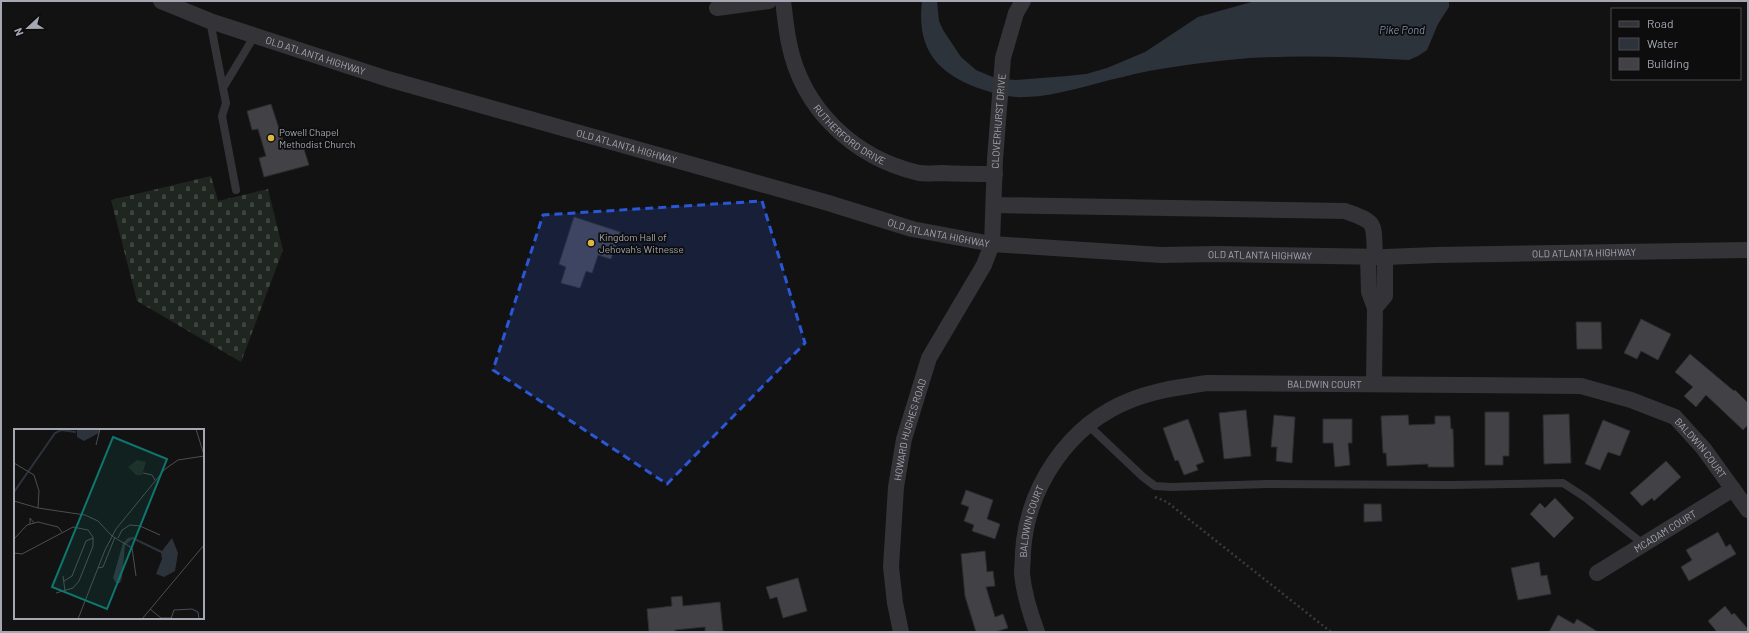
<svg xmlns="http://www.w3.org/2000/svg" width="1749" height="633" font-family="Barlow,sans-serif">
<style>
.cemetery{fill:url(#cemetery-stones)}
.water{fill:#2d333b}
.building{fill:#424246;stroke:#2d2c2f}
.lines{fill:none;stroke-linecap:round;stroke-linejoin:round}
.path{stroke:#3a3b3f;stroke-width:2.5;stroke-dasharray:2 3;stroke-linecap:butt}
.lane{stroke:#343438;stroke-width:8}
.street{stroke:#343438;stroke-width:16}
.marked{fill:#2b57d4;fill-opacity:0.2;stroke:#2b57d4;stroke-width:3;stroke-dasharray:8 5;stroke-linejoin:round}
.poi-dot{fill:#dcb742;stroke:#0d0d0e;stroke-width:1.5}
.labels{text-anchor:middle;stroke-width:3.5;stroke-linejoin:round;paint-order:stroke}
.street-label{font-size:10px;fill:#a5a8b2;stroke:#0d0d0e}
.poi-label{font-size:10px;fill:#a5a8b2;stroke:#0d0d0e;text-anchor:start}
.water-label{font-size:11px;font-style:italic;fill:#8092aa;stroke:#0d0d0e}
.inset-river{fill:none;stroke:#2d333b;stroke-width:2}
.inset-road{fill:none;stroke:#4d4e53;stroke-width:1}
.view{fill:#0f766e;fill-opacity:0.15;stroke:#0f766e;stroke-width:2}
.inset-edge{fill:none;stroke:#a5a8b2;stroke-width:2}
</style>
<defs>
<pattern id="cemetery-stones" width="16" height="16" patternUnits="userSpaceOnUse"><rect width="16" height="16" fill="#1f2620"/><path d="M2 7V4a2 2 0 0 1 4 0v3zM10 15v-3a2 2 0 0 1 4 0v3z" fill="#3d433e"/></pattern>
</defs>
<rect width="100%" height="100%" fill="#121213"/>
<!-- cemetery -->
<path class="cemetery" d="M211 176 218 201 268 189 283 250 241 362 137 301 111 200Z"/>
<!-- water -->
<path class="water" d="M922 1H937L939 21 943 30 961 57 976 70 995 78 1015 80 1067 76 1086 74 1107 68 1145 52 1198 17 1255 1H1449V7L1438 24 1427 50 1418 56 1409 60C1348 57 1288 54 1228 60 1193 64 1157 68 1123 77 1090 84 1059 96 1026 97 1012 98 997 94 984 90 939 75 916 51 922 1Z"/>
<!-- building -->
<g class="building">
<path d="M271 104 286 150 303 146 309 165 264 177 259 158 266 156 258 129 252 130 247 111Z"/>
<path d="M574 217 620 232 611 259 598 255 592 273 586 271 580 288 561 283 566 267 559 264Z"/>
<path d="M1641 319 1671 334 1658 360 1641 351 1637 359 1624 353Z"/>
<path d="M1576 322H1601L1602 349H1577Z"/>
<path d="M1690 354 1734 391 1735 390 1748 403V425L1743 430 1706 395 1696 407 1684 396 1693 387 1675 372Z"/>
<path d="M1246 410 1251 456 1224 459 1219 413Z"/>
<path d="M1485 412H1509V456H1503V465H1485Z"/>
<path d="M1569 414 1571 463 1544 464 1543 415Z"/>
<path d="M1274 415 1295 417 1292 463 1276 461 1277 447H1271Z"/>
<path d="M1408 415 1409 425 1435 424V416H1450L1451 429H1453L1454 467H1428V464L1387 466 1386 453H1383L1381 416Z"/>
<path d="M1188 419 1204 462 1196 465 1198 470 1184 475 1178 460 1175 461 1163 428Z"/>
<path d="M1323 419H1352V443H1348L1350 465 1335 467 1333 443H1323Z"/>
<path d="M1603 420 1630 431 1620 456 1608 452 1600 470 1585 464Z"/>
<path d="M1666 461 1681 477 1654 501 1652 498 1642 506 1630 493Z"/>
<path d="M966 490 993 500 987 519 1000 524 995 539 972 531 974 525 964 521 969 507 961 504Z"/>
<path d="M1555 498 1574 518 1554 538 1530 514 1540 503 1545 508Z"/>
<path d="M1364 504H1381L1382 521 1364 522Z"/>
<path d="M1718 532 1726 547 1730 544 1736 554 1689 581 1681 567 1692 560 1686 550Z"/>
<path d="M985 551 987 572 993 571 995 586 986 587 995 617 1003 614 1008 628 995 632H976L965 596 961 554Z"/>
<path d="M1539 562 1541 576 1547 575 1551 594 1518 600 1511 568Z"/>
<path d="M798 578 807 611 783 618 777 597 770 599 766 587Z"/>
<path d="M682 596 683 606 720 602 723 631 705 632V627L675 630V632H649L647 609 672 606 671 597Z"/>
<path d="M1725 606 1732 615 1734 613 1748 629V632H1717L1708 621Z"/>
<path d="M1558 615 1574 624 1577 619 1598 632H1549Z"/>
</g>
<g class="lines">
<!-- path -->
<path class="path" d="M1155 497 1167 502 1331 632"/>
<!-- lane -->
<g class="lane">
<path d="M210 21 223 88"/>
<path d="M236 190 222 116 226 103 223 88 255 35"/>
<path d="M1088 425 1143 477 1155 486 1171 487 1267 484 1451 485 1563 483 1586 498 1643 544"/>
</g>
<!-- street -->
<g class="street">
<path id="s1" d="M161 1 210 21 388 79 825 202 912 229 992 244 1161 255 1217 254 1385 257 1436 255 1748 250"/>
<path id="s2" d="M783 1C785 15 786 29 789 43 802 109 854 158 919 173 927 174 935 173 943 173 960 174 978 174 995 174"/>
<path d="M717 8 769 1"/>
<path d="M994 205 1345 211C1379 223 1373 223 1375 257"/>
<path d="M1368 257 1369 292 1375 308 1374 384"/>
<path d="M1375 308 1385 296V257"/>
<path id="s3" d="M1597 573 1733 489"/>
<path id="s4" d="M901 632 895 603 891 567 896 487 904 439 929 358 984 265 992 244 995 159 1003 58 1016 13 1023 1"/>
<path id="s5" d="M1037 632C1030 613 1024 594 1022 574 1022 567 1023 559 1023 552 1027 487 1069 424 1131 400 1156 390 1181 387 1207 383L1581 386 1631 400 1675 417 1704 449 1748 510"/>
</g>
</g>
<!-- marked area -->
<path class="marked" d="M762 201 805 343 667 484 493 370 543 215Z"/>
<!-- markers -->
<g class="poi-dot">
<circle cx="271" cy="138" r="4"/>
<circle cx="591" cy="243" r="4"/>
</g>
<g class="labels">
<!-- street labels -->
<g class="street-label">
<text dy="4" stroke="none"><textPath href="#s1" startOffset="164">OLD ATLANTA HIGHWAY</textPath></text>
<text dy="4" stroke="none"><textPath href="#s4" startOffset="533">CLOVERHURST DRIVE</textPath></text>
<text dy="4" stroke="none"><textPath href="#s2" startOffset="156">RUTHERFORD DRIVE</textPath></text>
<text dy="4" stroke="none"><textPath href="#s1" startOffset="488">OLD ATLANTA HIGHWAY</textPath></text>
<text dy="4" stroke="none"><textPath href="#s1" startOffset="812">OLD ATLANTA HIGHWAY</textPath></text>
<text dy="4" stroke="none"><textPath href="#s1" startOffset="1459">OLD ATLANTA HIGHWAY</textPath></text>
<text dy="4" stroke="none"><textPath href="#s1" startOffset="1135">OLD ATLANTA HIGHWAY</textPath></text>
<text dy="4" stroke="none"><textPath href="#s5" startOffset="474">BALDWIN COURT</textPath></text>
<text dy="4" stroke="none"><textPath href="#s4" startOffset="205">HOWARD HUGHES ROAD</textPath></text>
<text dy="4" stroke="none"><textPath href="#s5" startOffset="870">BALDWIN COURT</textPath></text>
<text dy="4" stroke="none"><textPath href="#s5" startOffset="114">BALDWIN COURT</textPath></text>
<text dy="4" stroke="none"><textPath href="#s3" startOffset="80">MCADAM COURT</textPath></text>
</g>
<!-- poi labels -->
<g class="poi-label">
<text x="279" y="136">Powell Chapel<tspan x="279" dy="12">Methodist Church</tspan></text>
<text x="599" y="241">Kingdom Hall of<tspan x="599" dy="12">Jehovah’s Witnesse</tspan></text>
</g>
<!-- water labels -->
<g class="water-label">
<text x="1402" y="34">Pike Pond</text>
</g>
</g>
<!-- overview -->
<g transform="translate(14 429)">
<rect width="190" height="190" fill="#121213"/>
<path d="M123 31 132 33 128 46H122L114 38Z" fill="#1f2620"/>
<path d="M63 0H85V4L70 12 63 8ZM119 108 148 122 158 109 164 124 161 142 150 148 142 145 148 130 147 124 118 110 111 116 108 149 106 154H102L99 149 109 114 114 109Z" fill="#2d333b"/>
<path class="inset-river" d="M0 63 41 4 47 1 62 3"/>
<path class="inset-road" d="M182 0 190 26M82 16 86 0M0 34 20 46 25 62 24 79M129 44 138 46 141 51M0 72 24 79 71 86 84 92 98 107 118 119 122 147M16 95V89L20 94M104 109 108 101 116 96 126 97 146 106M0 110 13 96 24 93 44 98 48 103M0 124 8 125 59 98 74 101 79 108V117L65 152 59 159 42 164M84 139 89 138 101 108M49 147 51 162M50 152 58 147 72 112 79 109M136 180 147 189H157M64 190 91 121 102 100 151 40 164 31 190 27M128 190 190 116M157 190 160 181 178 180 184 183 185 190"/>
<path class="view" d="M99 8 153 30 93 180 38 158Z"/>
<rect width="190" height="190" class="inset-edge"/>
</g>
<!-- border -->
<rect width="1749" height="633" fill="none" stroke="#a5a8b2" stroke-width="4"/>
<!-- legend -->
<rect x="1611" y="8" width="130" height="72" fill="#0d0d0e" stroke="#4a4b50"/>
<rect x="1619" y="21" width="20" height="6" fill="#343438" stroke="#4a4b50"/>
<text x="1647" y="28" font-size="12" fill="#a5a8b2">Road</text>
<rect x="1619" y="38" width="20" height="12" fill="#2d333b" stroke="#4a4b50"/>
<text x="1647" y="48" font-size="12" fill="#a5a8b2">Water</text>
<rect x="1619" y="58" width="20" height="12" fill="#424246" stroke="#4a4b50"/>
<text x="1647" y="68" font-size="12" fill="#a5a8b2">Building</text>
<!-- north arrow -->
<g transform="translate(28 28) rotate(248)" stroke="#0d0d0e" stroke-width="3" paint-order="stroke">
<path d="M0-3L7 15L0 10L-7 15Z" fill="#a5a8b2"/>
<text y="-6" font-size="11" font-weight="bold" text-anchor="middle" fill="#a5a8b2">N</text>
</g>
</svg>
